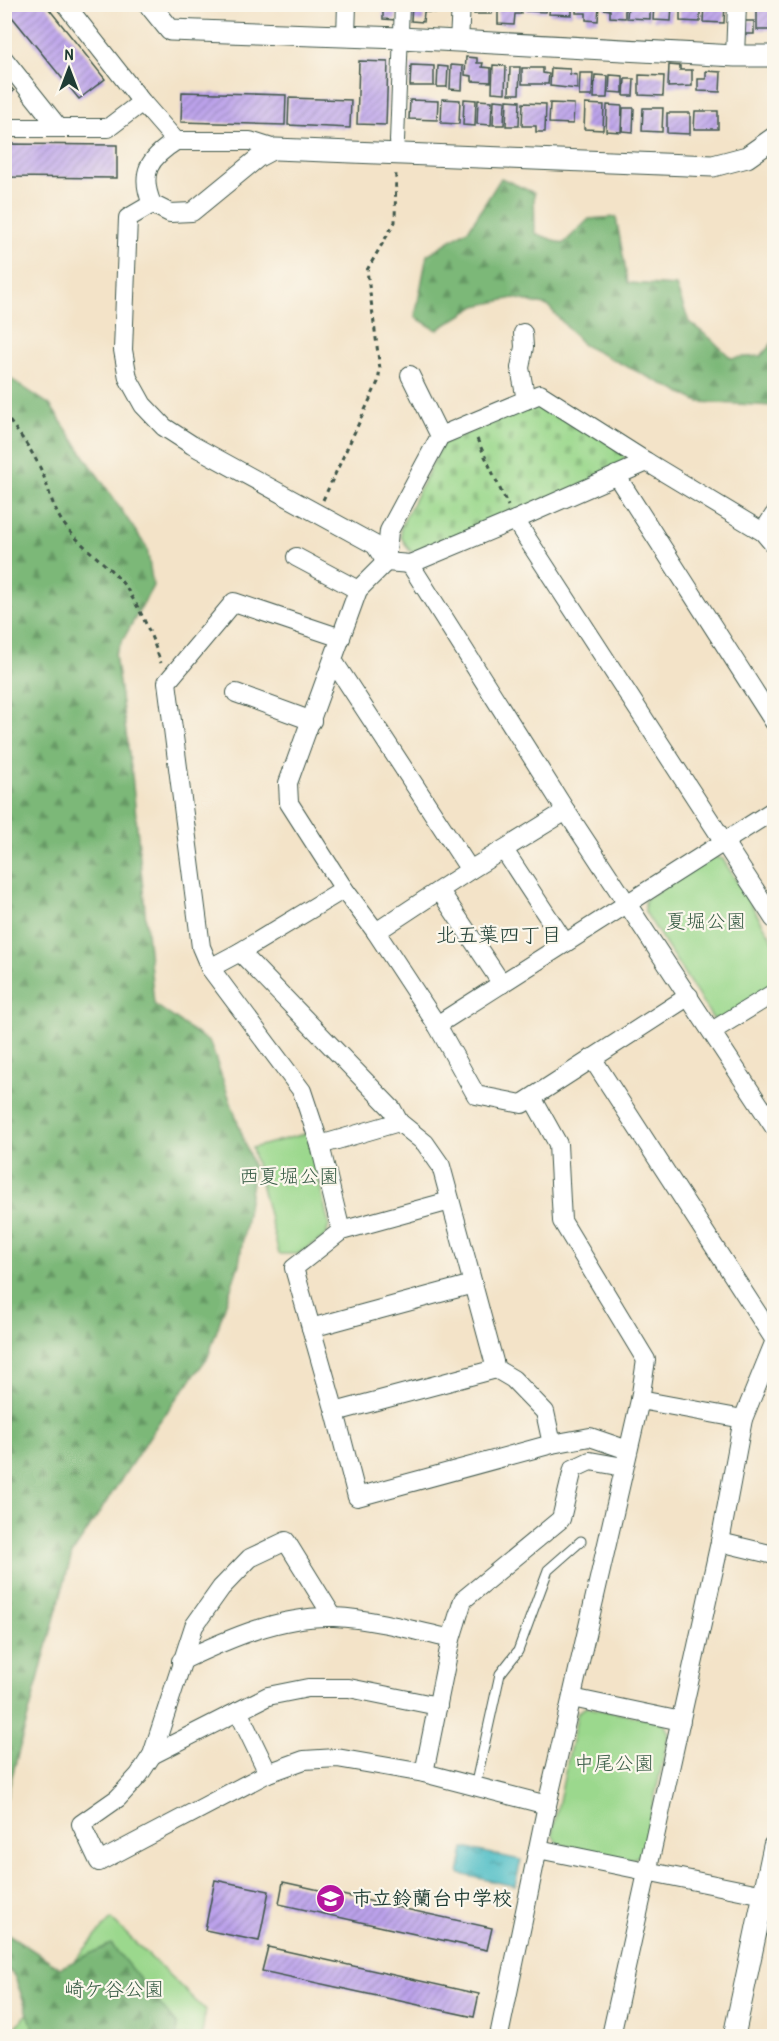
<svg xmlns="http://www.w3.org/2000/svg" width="779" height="2041" font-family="'Patrick Hand','Klee One',sans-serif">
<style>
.green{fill:#9bd88d;stroke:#5d8a60;stroke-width:1.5}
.forest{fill:url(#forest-firs);stroke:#4e7a56;stroke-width:1.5}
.cemetery{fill:url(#cemetery-stones);stroke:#5d8a60;stroke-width:1.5}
.water{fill:url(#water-ripples);stroke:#377e7d;stroke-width:1.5}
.building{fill:url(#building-hatch)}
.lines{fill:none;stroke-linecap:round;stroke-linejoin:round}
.service-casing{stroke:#3f564a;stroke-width:11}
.pedestrian-casing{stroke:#3f564a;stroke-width:16}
.minor-casing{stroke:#3f564a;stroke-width:20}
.tertiary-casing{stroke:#3f564a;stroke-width:23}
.path{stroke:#3f564a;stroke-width:3;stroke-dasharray:4.5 4.5;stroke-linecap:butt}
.service{stroke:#fff;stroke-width:9}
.pedestrian{stroke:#fff;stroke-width:14}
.minor{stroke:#fff;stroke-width:18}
.tertiary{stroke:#fff;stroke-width:21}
.labels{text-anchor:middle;stroke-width:4.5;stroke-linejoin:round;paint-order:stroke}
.park-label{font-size:20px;fill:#385c46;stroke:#fbf7ec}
.poi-label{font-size:20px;font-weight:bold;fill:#1f3d34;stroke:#fbf7ec;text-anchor:start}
.neighbourhood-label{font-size:21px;fill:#1f3d34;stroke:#fbf7ec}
</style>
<defs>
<pattern id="forest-firs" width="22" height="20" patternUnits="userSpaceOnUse" patternTransform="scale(1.5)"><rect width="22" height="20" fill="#7cb878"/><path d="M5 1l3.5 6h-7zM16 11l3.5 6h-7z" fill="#659763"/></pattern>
<pattern id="cemetery-stones" width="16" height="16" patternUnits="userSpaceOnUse" patternTransform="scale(1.5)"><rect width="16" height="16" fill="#9bd88d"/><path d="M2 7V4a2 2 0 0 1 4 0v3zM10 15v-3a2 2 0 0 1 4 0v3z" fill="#85ba7a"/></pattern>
<pattern id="water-ripples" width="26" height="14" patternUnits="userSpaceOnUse" patternTransform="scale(1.5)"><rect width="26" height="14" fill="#4fbec6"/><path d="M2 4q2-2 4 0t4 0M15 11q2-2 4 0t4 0" fill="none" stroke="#419ca2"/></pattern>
<pattern id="building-hatch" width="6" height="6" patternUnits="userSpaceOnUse" patternTransform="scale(1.5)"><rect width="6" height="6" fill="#bca2eb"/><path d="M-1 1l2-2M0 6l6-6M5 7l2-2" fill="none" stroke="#9885bf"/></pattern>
</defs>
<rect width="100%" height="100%" fill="#fbf7ec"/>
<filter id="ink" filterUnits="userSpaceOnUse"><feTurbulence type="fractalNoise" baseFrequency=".0167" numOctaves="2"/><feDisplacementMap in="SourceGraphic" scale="12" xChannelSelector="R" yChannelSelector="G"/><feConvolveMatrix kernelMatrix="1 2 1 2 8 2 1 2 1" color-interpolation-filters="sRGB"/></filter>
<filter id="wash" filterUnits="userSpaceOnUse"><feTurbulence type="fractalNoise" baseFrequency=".008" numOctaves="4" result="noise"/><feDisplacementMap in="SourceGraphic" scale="24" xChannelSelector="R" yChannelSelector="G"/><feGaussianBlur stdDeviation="1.35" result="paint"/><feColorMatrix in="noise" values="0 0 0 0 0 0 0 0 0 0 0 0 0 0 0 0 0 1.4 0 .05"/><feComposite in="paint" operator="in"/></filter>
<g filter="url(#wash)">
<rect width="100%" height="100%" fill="#f3e3c8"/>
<!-- green -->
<g class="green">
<path d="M711 856 723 859 774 942V986L723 1018 713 1019 645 912V900Z"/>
<path d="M308 1133 329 1225 326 1236 298 1254H279L252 1148Z"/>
<path d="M586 1707 663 1722 669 1733 642 1854 631 1860 558 1844 552 1834 578 1712Z"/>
<path d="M111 1919 205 2010 202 2036H8Z"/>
</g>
<!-- forest -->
<g class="forest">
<path d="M501 178 534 193 535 233 563 244 589 219 616 217 628 283 676 286 689 322 710 338 731 358 761 356 774 341V406L699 402 583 345 548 306 514 298 476 306 437 330 415 317 427 255 469 229Z"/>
<path d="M5 375 50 405 147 548 153 586 115 654 132 775 154 1004 210 1043 254 1169 239 1264 208 1357 159 1422 72 1554 5 1802Z"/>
<path d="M5 1932 60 1968 111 1944 177 2025V2036H36L15 1977 5 1965Z"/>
</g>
<!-- cemetery -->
<path class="cemetery" d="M544 400 625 452 624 467 423 555 410 551 401 537V526L443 443Z"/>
<!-- water -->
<path class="water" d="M464 1848 521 1860 515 1886 459 1874Z"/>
<g id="blocks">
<!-- building -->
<g class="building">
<path d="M17 4H45L105 79 79 99 8 12Z"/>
<path d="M358 4H396V20L383 19V9L358 8Z"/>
<path d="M412 4H444V13L424 12 423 22 411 21Z"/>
<path d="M475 4H492V14H474Z"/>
<path d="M498 4H521V14H515L514 25 498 24Z"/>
<path d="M526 4H547L546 12 526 11Z"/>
<path d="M550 4H572V15L549 14Z"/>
<path d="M576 4H599L598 21 586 20V13H576Z"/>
<path d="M604 4H625V18L610 17V10L604 9Z"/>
<path d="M628 4H650V19L627 18Z"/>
<path d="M654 4H672L671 21 653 20Z"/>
<path d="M680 4H700V22L680 21Z"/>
<path d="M704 4H725L724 23 703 22Z"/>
<rect x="757" y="8" width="17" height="22"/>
<rect x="744" y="21" width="10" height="13"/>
<path d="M466 57 477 58V63H483L482 67 491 68V82L472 81V76L465 75Z"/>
<path d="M359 61 388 62 386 125 357 124Z"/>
<path d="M411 65 434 66V86H410Z"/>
<path d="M451 65 463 66 462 90 450 89Z"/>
<path d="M493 65 506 66 505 93 492 92Z"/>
<path d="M669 65 680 66V70H692V86L668 87Z"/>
<path d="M438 66 448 67 447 87H437Z"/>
<path d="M510 67H520L519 94H509Z"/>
<path d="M522 68H543V73L549 74 548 84H522Z"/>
<path d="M551 68 570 69V74L577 75V89L550 86Z"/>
<path d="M706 71 721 72 720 92 698 91V79H706Z"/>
<path d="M580 73H593L592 96H579Z"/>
<path d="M595 75 608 76 607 98H594Z"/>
<path d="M610 75 623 76V93L609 92Z"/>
<path d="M639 75 664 76 663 96 639 95Z"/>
<path d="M625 79H634L633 96H624Z"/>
<path d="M4 80 14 91 4 99Z"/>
<path d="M182 92 286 95 285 125 181 122Z"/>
<path d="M289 98 351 100 350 128 288 125Z"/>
<path d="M442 99 460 100 459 124 441 123Z"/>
<path d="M464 99 476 100 475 126 463 125Z"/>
<path d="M410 100 438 101 437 120 409 119Z"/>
<path d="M478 100 492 101 491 125 477 124Z"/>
<path d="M494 100 505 101 504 125H493Z"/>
<path d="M507 100 520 101 519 126H506Z"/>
<path d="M523 103 546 104 545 132H536V126H522Z"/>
<path d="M550 103 574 104 573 124 549 123Z"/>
<path d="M585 104 604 105 603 130 584 129Z"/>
<path d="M607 105 622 106 621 132 606 131Z"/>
<path d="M623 108H634L633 132 622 131Z"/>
<path d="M643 108H663L662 132 642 131Z"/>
<path d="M695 111H718V129H694Z"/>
<path d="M667 113H690V134L667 133Z"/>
<path d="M4 144 117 145V178L4 177Z"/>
<path d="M215 1880 269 1891 259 1941 205 1930Z"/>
<path d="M283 1882 492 1928 487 1950 279 1904Z"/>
<path d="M268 1947 479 1994 474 2017 262 1971Z"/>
</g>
</g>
</g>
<g filter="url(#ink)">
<use href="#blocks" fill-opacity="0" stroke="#3f564a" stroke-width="1.5"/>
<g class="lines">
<defs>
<path id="service" d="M475 1787 500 1674 518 1651 548 1570 581 1541"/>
<path id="pedestrian" d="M397 141 402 4"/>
<g id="minor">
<path d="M65 4 142 102 176 141"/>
<path d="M346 36 347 4"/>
<path d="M459 41 461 4"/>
<path d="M735 56 737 4"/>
<path d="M4 59 59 128"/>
<path d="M7 128H108L142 102"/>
<path d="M176 141H250L275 149 258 158 192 212 170 213 152 204C139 173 149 158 176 141Z"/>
<path d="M152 204 128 218 123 350 128 378 143 405 164 427 192 445 375 545 386 562 410 564 515 520 647 462"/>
<path d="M523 333 524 347 520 368 526 400"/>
<path d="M410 375 440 436"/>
<path d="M616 475 774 722"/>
<path d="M515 520 774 919"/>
<path d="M763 532 774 515"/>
<path d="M296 557 358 590"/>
<path d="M410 564 566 811 774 1127"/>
<path d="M341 638 234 602 167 682 201 947 210 968 302 1091 320 1145 341 1231 294 1268 335 1412 357 1497 552 1444 590 1437 628 1450"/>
<path d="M334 662 470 870"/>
<path d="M236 693 312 721"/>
<path d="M504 850 565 943"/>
<path d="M440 891 502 984"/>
<path d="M376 932 470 870 566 811"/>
<path d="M240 952 392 1109 399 1122"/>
<path d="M210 968 240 952 344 889"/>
<path d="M689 996 522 1104 476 1095 437 1025 376 932 344 889 289 803 288 783 358 590 386 562 389 531 440 436 540 394 647 462 763 532 774 545"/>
<path d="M437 1025 774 810"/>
<path d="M712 1031 774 993"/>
<path d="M592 1058 774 1339"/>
<path d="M320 1145 399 1122 425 1143 441 1166 496 1369 513 1379 545 1412 552 1444"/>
<path d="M341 1231 450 1201"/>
<path d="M311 1328 473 1284"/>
<path d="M640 1400 743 1419"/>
<path d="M335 1412 496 1369"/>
<path d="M720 1542 774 1555"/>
<path d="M333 1617 286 1541 250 1558 221 1588 194 1626 152 1755 139 1775 118 1798 81 1824 99 1862 268 1773 304 1760 337 1758 424 1773 547 1805"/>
<path d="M181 1661C228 1639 281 1615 334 1617 374 1619 413 1630 451 1639"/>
<path d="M572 1698 681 1721"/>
<path d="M238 1711 268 1773"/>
<path d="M152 1755 268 1696 308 1688H349L438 1706"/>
<path d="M424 1773 451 1639 463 1600 561 1519 573 1469 590 1461 624 1467"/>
<path d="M538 1849 774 1897"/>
<path d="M499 2036 547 1805 640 1400 646 1360 562 1221 558 1144 533 1099"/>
<path d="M611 2036 720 1542 743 1419 774 1343"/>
</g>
<g id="tertiary">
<path d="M149 4 170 30 401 38 735 56H774"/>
<path d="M275 149 713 166 747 157 774 138"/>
<path d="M734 2036 774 1846"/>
</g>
</defs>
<!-- service casing -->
<use href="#service" class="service-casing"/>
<!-- pedestrian casing -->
<use href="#pedestrian" class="pedestrian-casing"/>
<!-- minor casing -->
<use href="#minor" class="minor-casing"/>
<!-- tertiary casing -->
<use href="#tertiary" class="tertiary-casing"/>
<!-- path -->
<g class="path">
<path d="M4 414C18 432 33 451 42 472 49 489 52 507 63 523 80 546 104 561 121 581 140 606 151 634 161 663"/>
<path d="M477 439 508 506"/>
<path d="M323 500 378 382 380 369 367 270 395 222 396 170"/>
</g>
<!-- service -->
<use href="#service" class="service"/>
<!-- pedestrian -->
<use href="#pedestrian" class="pedestrian"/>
<!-- minor -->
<use href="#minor" class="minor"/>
<!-- tertiary -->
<use href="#tertiary" class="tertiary"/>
</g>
</g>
<!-- icons -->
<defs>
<symbol id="school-disc" viewBox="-11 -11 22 22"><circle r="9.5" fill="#b5179e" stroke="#fbf7ec"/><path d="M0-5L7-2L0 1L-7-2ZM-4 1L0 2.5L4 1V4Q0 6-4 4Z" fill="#fff"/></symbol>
</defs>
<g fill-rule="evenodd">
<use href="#school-disc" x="314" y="1882" width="33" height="33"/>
</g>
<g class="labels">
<!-- park labels -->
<g class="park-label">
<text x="706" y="928">夏堀公園</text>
<text x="289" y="1183">西夏堀公園</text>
<text x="614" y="1770">中尾公園</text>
<text x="114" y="1996">崎ケ谷公園</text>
</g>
<!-- poi labels -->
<g class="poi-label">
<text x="352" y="1905">市立鈴蘭台中学校</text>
</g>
<!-- neighbourhood labels -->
<g class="neighbourhood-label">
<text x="499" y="942">北五葉四丁目</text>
</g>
</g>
<!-- margin -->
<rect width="779" height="2041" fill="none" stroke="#fbf7ec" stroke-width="24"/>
<!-- north arrow -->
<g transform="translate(69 69)" stroke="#fbf7ec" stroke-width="4.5" paint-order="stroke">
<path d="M0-4.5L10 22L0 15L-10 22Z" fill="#1f3d34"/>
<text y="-9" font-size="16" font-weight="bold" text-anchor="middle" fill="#1f3d34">N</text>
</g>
</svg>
